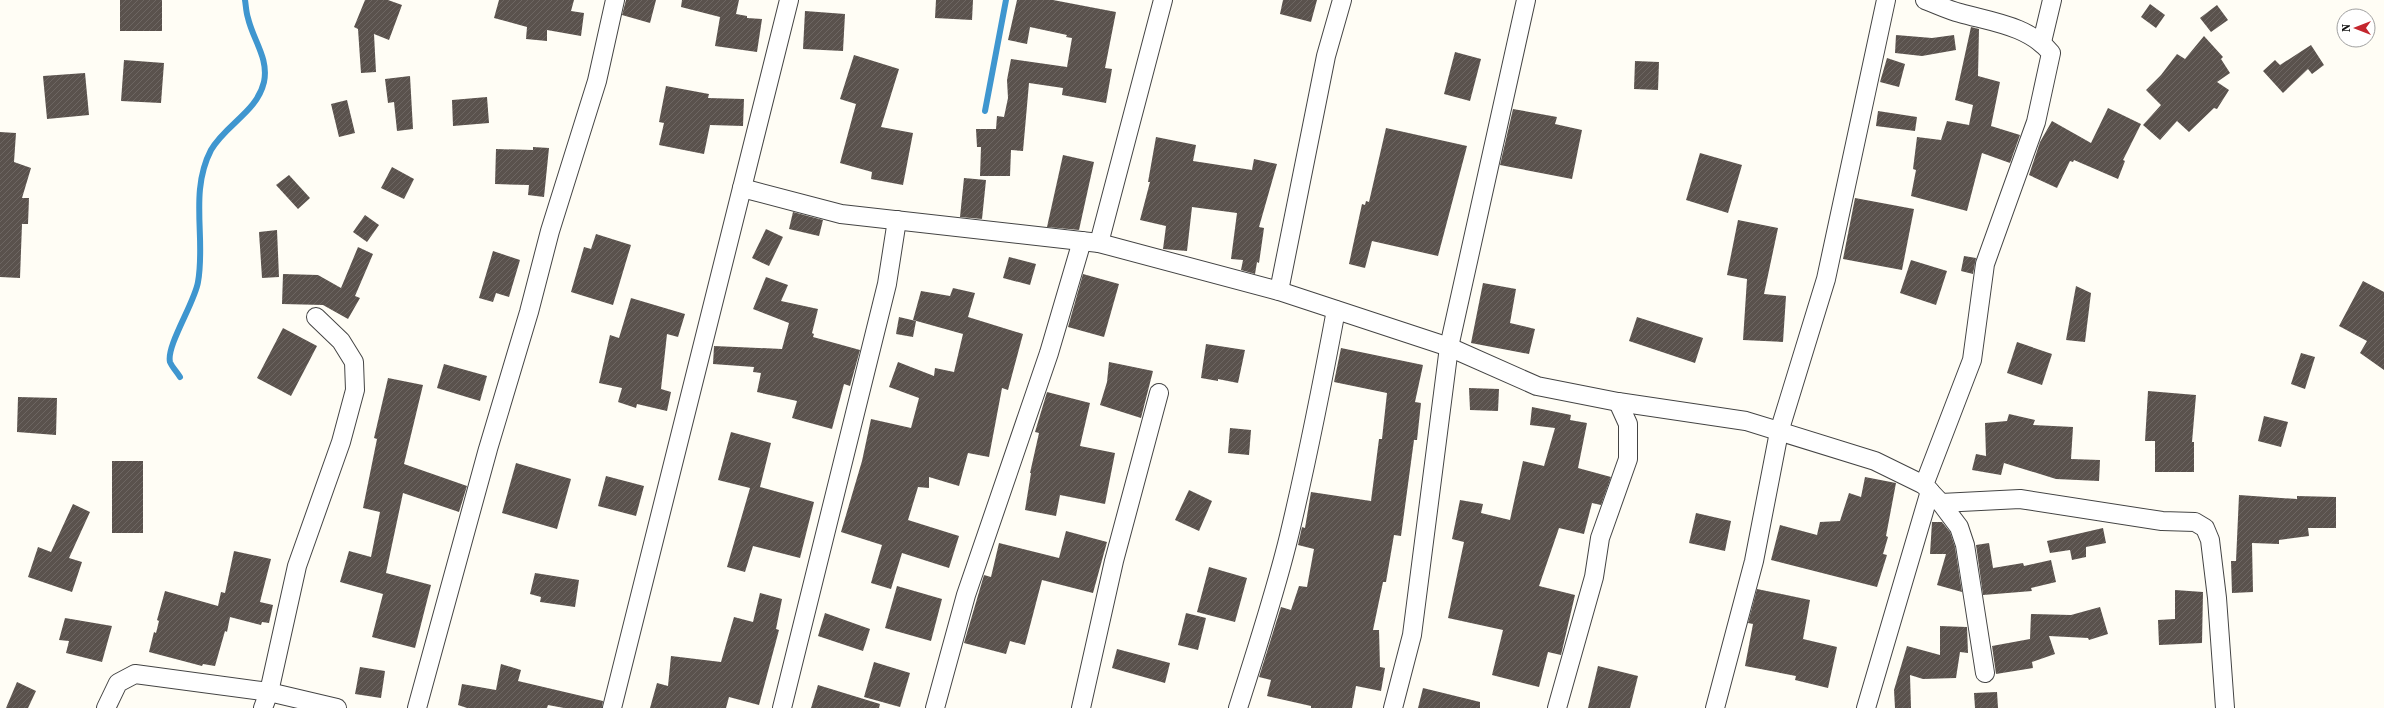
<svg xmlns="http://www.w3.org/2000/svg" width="2384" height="708" font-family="'Source Serif 4',serif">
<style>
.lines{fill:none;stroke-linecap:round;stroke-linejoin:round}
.stream{stroke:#3f96cf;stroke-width:6}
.building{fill:url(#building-hatch)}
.minor-casing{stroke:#444;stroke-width:20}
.minor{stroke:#fff;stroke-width:18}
</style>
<defs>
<pattern id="building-hatch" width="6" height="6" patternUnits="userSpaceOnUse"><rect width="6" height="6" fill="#5a524d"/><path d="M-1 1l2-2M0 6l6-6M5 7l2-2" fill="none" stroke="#6d6662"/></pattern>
</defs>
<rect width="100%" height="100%" fill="#fffdf5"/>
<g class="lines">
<!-- stream -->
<g class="stream">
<path d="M985 111 1006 0"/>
<path d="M180 377C177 372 172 367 170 362 166 346 195 302 198 282 206 239 189 192 211 150 226 124 257 112 264 82 269 58 253 40 248 18 246 12 246 6 245 0"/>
</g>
</g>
<!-- building -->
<g class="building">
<rect x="120" y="0" width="42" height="31"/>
<path d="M365 0H388L402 5 389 40 374 34 376 72 361 73 358 29 354 27Z"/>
<path d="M499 0H574L571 11 584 13 581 36 547 30V41L526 39 527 27 494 18Z"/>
<path d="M626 0H656L650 23 622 15Z"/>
<path d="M682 0H739L736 14 747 16V18L762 19 757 52 715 46 720 17 681 7Z"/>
<path d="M936 0H973L972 20 935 18Z"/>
<path d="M1017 0H1053L1116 12 1105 68 1112 69 1106 103 1062 95 1063 88 1029 83 1023 151 1011 150 1010 176H980L981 147H977L976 129H996L997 116 1004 117 1008 98 1007 80 1011 59 1067 67 1072 38 1066 37 1067 35 1030 27 1027 44 1008 40Z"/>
<path d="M1283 0H1317L1311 22 1280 14Z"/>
<path d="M2150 4 2165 15 2156 28 2141 17Z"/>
<path d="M2217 5 2228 20 2211 32 2200 18Z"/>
<path d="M805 11 845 14 843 51 803 49Z"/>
<path d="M1971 27 1979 29 1978 76 2000 82 1991 126 2020 135 2010 163 1982 153 1967 211 1911 196 1916 170 1913 169 1917 137 1941 140 1947 121 1969 125 1973 105 1955 100Z"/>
<path d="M1896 35 1932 38 1954 35 1956 50 1922 56 1895 53Z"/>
<path d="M2204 36 2223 57 2221 59 2230 73 2217 82 2229 90 2217 109 2214 108 2189 132 2177 121 2160 140 2143 125 2161 105 2146 90 2161 75 2177 54 2185 59Z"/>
<path d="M2311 45 2324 65 2312 74 2308 69 2283 93 2263 71 2275 60 2280 65Z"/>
<path d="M1455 52 1481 59 1470 101 1444 94Z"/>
<path d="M854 55 899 69 881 127 913 133 903 185 871 179 872 172 840 163 856 104 840 99Z"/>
<path d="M1887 58 1905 64 1899 87 1880 82Z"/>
<path d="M124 60 164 63 161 103 121 101Z"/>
<path d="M1635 61 1659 62 1658 90 1634 89Z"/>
<path d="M85 73 89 115 47 119 43 76Z"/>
<path d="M410 76 413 129 397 131 394 102 388 103 385 79Z"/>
<path d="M666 86 709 94 708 98 744 99 743 126 710 125 704 154 659 145 664 123 659 122Z"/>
<path d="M487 97 489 123 453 126 452 100Z"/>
<path d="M347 100 355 133 339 137 331 104Z"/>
<path d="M2108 108 2141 124 2123 160 2125 161 2118 179 2074 160 2073 162 2070 161 2057 188 2029 175 2040 142 2052 121 2091 143Z"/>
<path d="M1513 109 1557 117 1555 124 1582 130 1572 179 1500 165Z"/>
<path d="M1878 111 1917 117 1915 131 1876 126Z"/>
<path d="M1386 128 1467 146 1438 256 1372 241 1365 268 1349 264 1362 204 1365 205 1366 201 1369 202Z"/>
<path d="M0 132 16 133 14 162 31 168 22 198H29L28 224H22L20 278 0 277Z"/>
<path d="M1156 137 1196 145 1193 161 1252 170 1254 159 1277 164 1259 227 1264 228 1259 263 1257 262 1255 274 1241 270 1243 260 1231 259 1237 213 1192 207 1187 251 1163 249 1166 226 1140 220 1150 182H1148Z"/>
<path d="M533 147 549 148 544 197 528 195 529 185 495 184 496 149 533 150Z"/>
<path d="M1700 153 1742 165 1728 213 1686 200Z"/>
<path d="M1063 155 1094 162 1079 230 1047 227Z"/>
<path d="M392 167 414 179 404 199 381 188Z"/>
<path d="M289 175 310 198 298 209 276 185Z"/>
<path d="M964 178 986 180 982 219 960 217Z"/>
<path d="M1855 198 1914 209 1902 270 1843 259Z"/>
<path d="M793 212 823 220 819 236 789 229Z"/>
<path d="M365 215 379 225 367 242 353 232Z"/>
<path d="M1738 220 1778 228 1764 294 1786 296 1783 342 1743 340 1747 279 1727 275Z"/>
<path d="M766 229 783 237 769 266 752 258Z"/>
<path d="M277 230 279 277 262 278 259 232Z"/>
<path d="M596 234 631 245 613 305 571 292 584 247 591 249Z"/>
<path d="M358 247 373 254 355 296 360 298 348 319 323 305 282 304 283 274 318 275 341 288Z"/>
<path d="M493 251 520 260 509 297 496 293 493 302 479 298Z"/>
<path d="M1964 256 1976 258 1973 274 1961 271Z"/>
<path d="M1009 257 1036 264 1030 285 1003 278Z"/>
<path d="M1911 260 1947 271 1936 305 1900 293Z"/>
<path d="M1083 274 1119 284 1104 337 1068 327Z"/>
<path d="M766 277 788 285 781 301 818 309 812 333 814 334 813 337 860 350 850 386 844 384 832 429 792 418 797 401 757 392 761 373 753 372 754 367 713 364 714 346 782 349 789 323 753 309Z"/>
<path d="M2363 281 2384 292V370L2360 353 2367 341 2339 326Z"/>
<path d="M1483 283 1516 289 1510 323 1535 329 1529 354 1471 343Z"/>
<path d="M2076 286 2091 293 2085 342 2066 340Z"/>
<path d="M953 288 975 293 968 317 1023 334 1008 390 1002 388 989 457 968 453 959 486 929 477V488L918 487 908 520 959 536 949 568 902 553 891 589 871 583 882 545 841 532 862 461 871 419 911 428 919 398 889 387 898 362 934 376 935 368 954 372 963 334 913 320 921 291 950 296Z"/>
<path d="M631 298 685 314 678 337 667 334 661 389 671 392 667 411 637 404 636 408 618 402 622 388 599 383 610 335 619 338Z"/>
<path d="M899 317 916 321 913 337 896 334Z"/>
<path d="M1637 317 1703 338 1695 363 1629 341Z"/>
<path d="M283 328 317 346 291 396 257 378Z"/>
<path d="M2017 342 2052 354 2042 385 2007 373Z"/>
<path d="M1206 344 1245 350 1238 383 1218 379V381L1201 378Z"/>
<path d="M1341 348 1423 365 1415 402 1421 403 1417 440H1414L1401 536 1394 535 1386 582H1383L1373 630H1379L1380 667 1385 668 1381 691 1356 686 1352 708H1311V706L1267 696 1271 680 1259 677 1281 607 1291 610 1299 586 1307 587 1314 549 1298 545 1302 527 1305 528 1311 492 1371 501 1379 439H1382L1387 393 1334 382Z"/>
<path d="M2301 353 2315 357 2305 389 2291 384Z"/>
<path d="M1109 362 1153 371 1141 418 1100 405 1107 382Z"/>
<path d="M444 364 487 376 480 401 437 388Z"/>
<path d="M388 378 423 385 404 464 467 486 459 512 403 493 386 573 431 585 415 648 372 637 383 594 340 582 349 551 371 557 380 512 363 508 377 439 374 438Z"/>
<path d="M1469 388 1499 389 1498 411 1470 410Z"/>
<path d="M2148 391 2196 395 2192 442H2194V472H2155V441H2145Z"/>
<path d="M1047 392 1090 403 1080 446 1115 453 1105 504 1060 495 1056 516 1025 510 1031 473H1030L1039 433 1035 432Z"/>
<path d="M18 397 57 398 56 435 17 432Z"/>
<path d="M1532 407 1571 415 1570 420 1587 423 1578 468 1611 477 1601 505 1592 503 1584 534 1559 528 1539 586 1575 595 1561 655 1548 652 1539 687 1492 675 1503 630 1448 618 1464 542 1452 539 1460 500 1483 504 1481 513 1510 520 1523 461 1544 466 1555 428 1530 425Z"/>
<path d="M2009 414 2035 420 2033 425 2073 427 2071 459 2100 460 2099 481 2056 479 2004 463 2001 475 1972 470 1976 454 1986 456 1985 423 2007 421Z"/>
<path d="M2264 416 2288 422 2281 447 2258 441Z"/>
<path d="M1230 428 1251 430 1249 455 1228 453Z"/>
<path d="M731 432 771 443 760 487 814 502 800 558 753 546 745 572 727 567 750 488 718 480Z"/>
<rect x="112" y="461" width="31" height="72"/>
<path d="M516 463 571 479 557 529 502 513Z"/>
<path d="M606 476 644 486 636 516 598 506Z"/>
<path d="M1865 477 1896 483 1886 536 1888 537 1883 554 1887 555 1877 587 1771 560 1780 525 1817 535 1820 522 1840 521 1849 493 1861 497Z"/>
<path d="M1189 490 1212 501 1199 531 1175 520Z"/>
<path d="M2239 495 2297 499V496L2336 497V528H2308L2309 536 2279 540V544L2252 543 2253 592 2232 593 2231 561H2236Z"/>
<path d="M73 504 90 512 69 558 82 562 72 592 28 577 38 547 51 552Z"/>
<path d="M1696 513 1731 521 1725 551 1689 543Z"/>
<path d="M1932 522H1942L1950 532 1955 547 1962 592 1937 585 1946 554H1930Z"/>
<path d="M2103 528 2106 543 2086 547V557L2072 560 2070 550 2050 553 2047 541Z"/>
<path d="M1066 531 1107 542 1093 593 1042 580 1025 645 1010 641 1006 654 964 643 984 575 991 577 999 543 1059 558Z"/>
<path d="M1989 543 1993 568 2023 563 2024 566 2051 560 2056 582 2031 588 2032 591 1983 595 1976 545Z"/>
<path d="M234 551 271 559 260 602 273 605 269 623 262 622 261 625 230 617 227 632 225 631 215 666 203 664 202 666 149 652 154 632 156 633 159 621 157 620 165 591 218 606 221 592 225 593Z"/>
<path d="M1209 567 1247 578 1235 622 1197 612Z"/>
<path d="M535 573 579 580 575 607 540 602 541 597 530 594Z"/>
<path d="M897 586 942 599 931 641 885 628Z"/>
<path d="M1757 589 1810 600 1803 639 1837 647 1828 688 1795 680 1796 676 1745 666 1753 624 1748 623Z"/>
<path d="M2175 590 2203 592 2202 643 2159 645 2158 620 2175 619Z"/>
<path d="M760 593 782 599 776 629 779 630 759 705 729 697 726 708H650L657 683 668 686 671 656 721 662 734 617 753 622Z"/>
<path d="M2100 607 2108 634 2089 640 2088 638 2049 636 2055 654 2032 662 2033 668 1996 674 1992 646 2030 639 2031 614 2071 615Z"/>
<path d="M825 613 870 629 863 651 818 636Z"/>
<path d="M1186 613 1206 618 1198 650 1178 645Z"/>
<path d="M65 618 112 626 102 662 66 653 69 641 59 640Z"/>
<path d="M1940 626 1967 627 1968 653 1960 652 1956 678 1923 679 1910 675 1911 708H1895L1894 690 1907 646 1940 655Z"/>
<path d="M1117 649 1170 663 1165 683 1112 668Z"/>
<path d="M874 662 910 673 900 707 864 697Z"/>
<path d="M501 664 521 670 518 681 603 701 602 708H564L548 705 547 708H467L458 705 462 684 496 690Z"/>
<path d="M1598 666 1638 676 1630 708H1588Z"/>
<path d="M360 667 385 671 381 698 355 694Z"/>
<path d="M17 682 36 691 28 708H6Z"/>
<path d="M818 685 880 704 879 708H811Z"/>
<path d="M1423 688 1480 702V708H1418Z"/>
<path d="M1997 692 1998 708H1975L1974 693Z"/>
</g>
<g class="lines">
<defs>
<g id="minor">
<path d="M2042 42 2052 0"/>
<path d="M742 188 841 214 1099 243 1279 291 1449 347 1537 386 1618 402 1746 421 1875 461 1924 485 1941 503 1959 527 1965 545 1985 673"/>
<path d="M1099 243 1163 0"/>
<path d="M1279 291 1326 56 1342 0"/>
<path d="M1924 485 1972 360 1985 264 2036 122 2051 53C2029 26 1992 22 1960 13 1948 10 1936 4 1925 0"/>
<path d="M1941 503 2020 499 2162 521 2195 522 2205 528 2210 540 2217 598 2225 708"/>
<path d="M106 708 118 683 135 674 269 692 337 708"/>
<path d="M263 708 269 692 297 566 341 442 355 390 354 362 341 341 316 317"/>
<path d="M417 708 488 449 529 312 550 231 597 81 615 0"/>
<path d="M612 708 789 0"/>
<path d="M782 708 887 284 897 220"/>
<path d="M935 708 966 595 1049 353 1082 241"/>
<path d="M1081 708 1114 561 1159 393"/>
<path d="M1238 708C1256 651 1275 594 1289 536 1307 461 1322 385 1336 310"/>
<path d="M1393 708 1412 635 1449 347 1526 0"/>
<path d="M1557 708 1594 577 1600 538 1628 459V424L1618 402"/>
<path d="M1715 708 1754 561 1779 432 1826 279 1886 0"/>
<path d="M1866 708 1930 491"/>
</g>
</defs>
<!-- minor casing -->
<use href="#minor" class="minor-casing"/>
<!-- minor -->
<use href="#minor" class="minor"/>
</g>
<!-- north arrow -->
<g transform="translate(2356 28) rotate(270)"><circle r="19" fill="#ffffff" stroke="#a0a0a0"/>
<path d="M0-3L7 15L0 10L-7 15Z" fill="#c4262e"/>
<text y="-6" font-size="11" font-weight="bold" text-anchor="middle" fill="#111111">N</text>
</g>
</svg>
